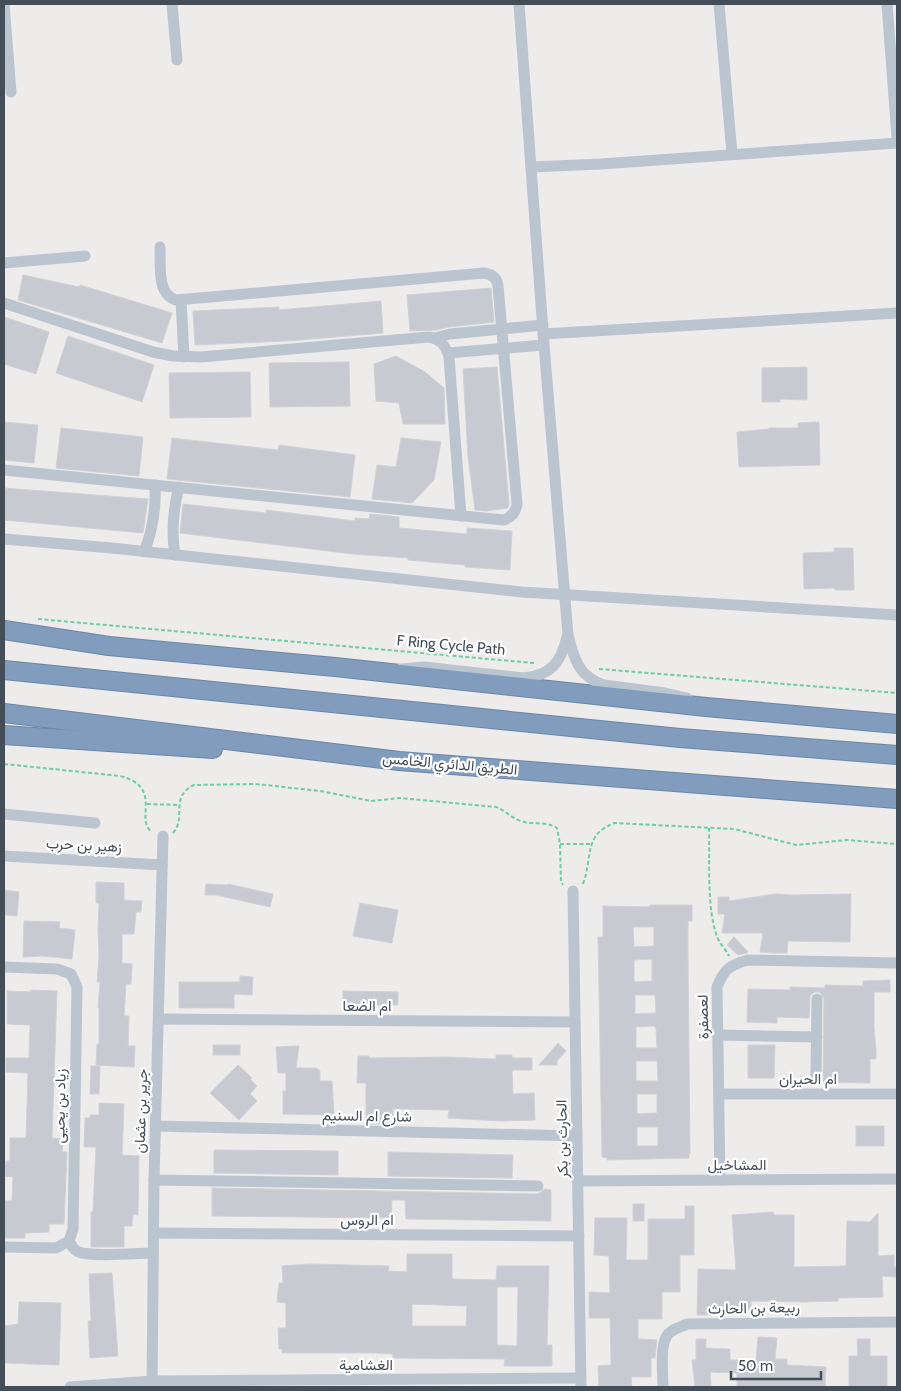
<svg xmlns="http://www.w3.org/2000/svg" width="901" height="1391" font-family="Cabin,Vazirmatn,sans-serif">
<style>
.building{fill:#c8cad1;stroke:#cfd1d8;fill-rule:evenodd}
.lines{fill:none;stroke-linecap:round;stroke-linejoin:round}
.highway-casing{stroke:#6c87a8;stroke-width:20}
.path{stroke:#6ecea2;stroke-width:2;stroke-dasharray:4 2.5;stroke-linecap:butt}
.minor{stroke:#bbc5cf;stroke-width:11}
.highway{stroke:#819cbd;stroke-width:18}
.labels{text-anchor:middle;stroke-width:4.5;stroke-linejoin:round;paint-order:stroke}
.street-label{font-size:15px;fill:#434e59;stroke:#fff}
</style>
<rect width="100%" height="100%" fill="#eeebeb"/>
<!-- building -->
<g class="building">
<path d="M23 275 79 287 80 285 172 313 162 343 18 300Z"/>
<path d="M491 288 494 322 449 327 436 330 410 331 407 295Z"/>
<path d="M381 301 383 333 287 341 195 345 193 311 279 307V310Z"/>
<path d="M4 317 49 332 36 374 4 364Z"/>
<path d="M68 336 154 365 142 402 56 373Z"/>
<path d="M396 356 425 372 444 388 445 424H403L399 403 376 401 374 364Z"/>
<path d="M349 362 350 406 270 407 269 363Z"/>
<path d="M497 367 509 504 508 508 486 511 475 510 468 457 463 369Z"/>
<path d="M807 367V400L780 399V402H762V368Z"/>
<path d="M250 372 251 417 170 418 169 373Z"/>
<path d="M4 422 38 425 34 463 4 460Z"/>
<path d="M819 422 820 465 739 467 737 432 769 429V428H798V423Z"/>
<path d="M61 428 143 437 139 476 56 468Z"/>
<path d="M172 438 278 450 279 445 355 455 350 497 167 479Z"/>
<path d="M401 438 441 442 434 480 412 503 372 499 377 465 396 467Z"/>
<path d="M4 488 148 499 143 533 4 520Z"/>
<path d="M183 504 266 513V510L355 521V518L369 519 370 514 399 517V528L467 534V528L512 531 510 570 465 567V565L408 560V558L353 554 180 533Z"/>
<path d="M834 548H853L854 590H835L834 588 804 589 803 553 834 552Z"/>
<path d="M96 882 124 883V900L142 901 141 912H136L134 934H122V963L132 964 131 984H126L124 1016H129L128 1046H135L134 1067 96 1065 97 1044H99V1008H98L100 982H97L99 956 98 929 99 903H96Z"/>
<path d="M206 884 227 885 228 884 273 894 270 907 216 895H205Z"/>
<path d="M4 890 19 892 17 916 4 915Z"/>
<path d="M775 894 791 895 851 894 850 942 788 941 787 953H773L760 952 763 933H722L725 914H718V897H729V901Z"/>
<path d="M360 903 398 910 392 943 353 936Z"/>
<path d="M650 905H692V921H688V955L690 1154H689V1158L607 1160V1158L602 1157 598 937H603V906L650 907ZM633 927H654V946L634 947ZM652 959V981L634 982V960ZM635 995H655L656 1013 635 1014ZM654 1026 656 1028 657 1048H636V1027ZM636 1061H657L658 1081H636ZM637 1094H657V1113L637 1114ZM637 1127H658V1146H637Z"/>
<path d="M24 921 60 922 59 928 75 930 72 959 42 956 23 957Z"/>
<path d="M734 937 748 952 747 953 738 955 727 945Z"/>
<path d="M240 976 253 977 252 995 234 994V1008H179V982H240Z"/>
<path d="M890 980V992H874V1028L876 1050V1059H870V1083L823 1082 824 999 820 992H814L810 996 809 1018 777 1017V1023L747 1022 748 989 790 990V987L825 988V985L863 986V981Z"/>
<path d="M31 990 57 991 52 1138 63 1139 62 1152H67L64 1224H49V1232L25 1233V1238H4V1201H12L13 1177 5 1176 6 1161H10V1138H26L28 1073 6 1072V1058H29L30 1025 7 1024V991L31 992Z"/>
<path d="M343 991 398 992V1005H343Z"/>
<path d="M558 1043 566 1051 557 1061V1065H539Z"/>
<rect x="213" y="1045" width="27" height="10"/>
<path d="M748 1045H775L774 1078H748Z"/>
<path d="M299 1046 296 1068H316L320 1071V1081H332L334 1115 283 1114V1091H286V1073H278L276 1047Z"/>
<path d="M496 1055H512V1058H532V1070H512L513 1094 534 1093 535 1120 501 1121 448 1118 449 1110 393 1109V1124H366V1083H357L358 1056H369V1058L447 1057 496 1059Z"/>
<path d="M238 1065 252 1078 250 1079 257 1086 250 1094 257 1101 239 1120 210 1093Z"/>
<path d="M91 1066H100L99 1094H90Z"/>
<path d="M99 1103 124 1104 122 1155 139 1156 138 1215 133 1214 132 1226H124V1247H91V1212H93L96 1147H84L85 1118H90V1115H99Z"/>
<rect x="856" y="1126" width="28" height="20"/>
<path d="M214 1150 338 1151V1175L214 1173Z"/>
<path d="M388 1152 513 1155 512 1178 388 1176Z"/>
<path d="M212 1188 538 1194 545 1189 551 1190V1221L406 1219 405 1200H392L391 1218 212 1216Z"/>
<rect x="633" y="1204" width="11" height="17"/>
<path d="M685 1206H694V1255H680V1292H662V1319H638V1339L657 1340 655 1358H651V1377H631L632 1387H599L598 1366 611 1365 610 1318H589V1292L610 1293 609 1256 594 1255 595 1218H627L626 1260H648V1219H685Z"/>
<path d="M773 1212 774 1215H794V1267L846 1266 847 1221 870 1222 878 1213V1256L894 1255V1267H897V1277L882 1276 883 1297 838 1298V1301L804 1302 751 1301V1310H728L727 1315H697L698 1269 736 1270 732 1215Z"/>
<path d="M407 1254H452V1279L496 1280 497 1266H549L547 1345H552V1366H504L505 1359 393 1358V1354L377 1353H282V1349H279L278 1328H286V1303L277 1302 279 1283H283L282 1266 310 1264 389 1266 388 1271 407 1272ZM497 1287H518L517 1346 497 1345ZM412 1304 467 1306 466 1326H412Z"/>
<path d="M112 1273 118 1356 90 1358 88 1321H91L89 1274Z"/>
<path d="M19 1302 61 1303 59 1365 4 1363V1326L18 1324Z"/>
<path d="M758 1337 777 1338 775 1359H787V1365L826 1367 825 1387H737V1373L710 1372 711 1387H695L692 1360H696V1339H706V1348L730 1349V1360H756Z"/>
<path d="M857 1339H870V1356H887V1387H849V1356H858Z"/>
</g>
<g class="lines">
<defs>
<g id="highway">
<path d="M4 630 109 646 335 667 706 707 897 724"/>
<path d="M4 670 680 738 897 755"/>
<path d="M4 713 399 761 897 799"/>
<path d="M4 735 213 749"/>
</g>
</defs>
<!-- highway casing -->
<use href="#highway" class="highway-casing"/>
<!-- path -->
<g class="path">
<path d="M38 619 534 663"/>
<path d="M599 669 897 693"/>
<path d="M4 764 120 776C164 787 134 820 152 832"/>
<path d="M147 804 179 805"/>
<path d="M709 828C710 860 706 910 718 939 721 945 726 950 729 956"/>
<path d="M173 833C187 818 169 797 194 785L256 784 320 791 371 801 400 798 496 807C505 810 511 818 521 821 532 825 547 821 557 828L560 844 561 882 563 885"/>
<path d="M560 844H592"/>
<path d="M583 884C593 857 583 834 615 823L734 829 796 845 847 840 897 844"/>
</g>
<!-- minor -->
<g class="minor">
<path d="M4 4 11 92"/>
<path d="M172 4 177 60"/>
<path d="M519 4 544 345 568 635C574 659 579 677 604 685L665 693 687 698"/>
<path d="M719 4 732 154"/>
<path d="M887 4 897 137"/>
<path d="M531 167 601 164 897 143"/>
<path d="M4 263 85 256"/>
<path d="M181 300 184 357"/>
<path d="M4 303 153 352 173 356 201 357 429 337C441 339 446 346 449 357L461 516"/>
<path d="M543 334 897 313"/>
<path d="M435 338 450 334 543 325"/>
<path d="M448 353 544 345"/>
<path d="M4 470 504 520C512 517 516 512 517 504L498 286C497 278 492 274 484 273L176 300C156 294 161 264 160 247"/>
<path d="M4 539 112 548 522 592 897 615"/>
<path d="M144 552C153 530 156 508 155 485"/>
<path d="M175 555C171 531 173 510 179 487"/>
<path d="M401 669 424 667 523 678C551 676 561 662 567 637"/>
<path d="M4 814 95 823"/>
<path d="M4 856 162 865"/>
<path d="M573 891 581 1387"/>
<path d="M4 967 57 969 71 974 77 987 73 1229 69 1241 56 1248 4 1247"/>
<path d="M159 1019 575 1022"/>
<path d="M718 1035 817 1037"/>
<path d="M816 1074 817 999"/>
<path d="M719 1094H897"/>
<path d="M156 1126 577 1136"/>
<path d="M154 1180 538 1186"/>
<path d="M720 1180 717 987C724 969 730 965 748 960L897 963"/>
<path d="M578 1181 897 1179"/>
<path d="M154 1233 579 1236"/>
<path d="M69 1241C71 1245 73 1249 77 1251 88 1258 139 1253 153 1253"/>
<path d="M70 1387 152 1381 581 1378"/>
<path d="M152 1387 154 1180 163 836"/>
<path d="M663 1387C663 1373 659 1343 669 1333 675 1328 681 1327 687 1324L897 1322"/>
</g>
<!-- highway -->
<use href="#highway" class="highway"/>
</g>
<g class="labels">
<!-- street labels -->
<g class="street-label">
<text transform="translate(451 645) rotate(5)" y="5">F Ring Cycle Path</text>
<text transform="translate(450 764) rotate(5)" y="5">الطريق الدائري الخامس</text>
<text transform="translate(84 845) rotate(3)" y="5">زهير بن حرب</text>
<text x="367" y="1011">ام الضعا</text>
<text transform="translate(703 1017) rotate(-91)" y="5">لعصفرة</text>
<text x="808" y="1084">ام الحيران</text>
<text transform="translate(60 1106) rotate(-89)" y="5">زياد بن يحيى</text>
<text transform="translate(141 1111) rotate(-88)" y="5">جرير بن عثمان</text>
<text transform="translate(367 1116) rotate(1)" y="5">شارع ام السنيم</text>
<text transform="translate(562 1139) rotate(-91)" y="5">الحارث بن بكر</text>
<text x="737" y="1170">المشاخيل</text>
<text x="367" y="1225">ام الروس</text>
<text transform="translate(754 1308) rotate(-1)" y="5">ربيعة بن الحارث</text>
<text x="366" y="1370">الغشامية</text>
</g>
</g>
<!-- border -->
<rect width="901" height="1391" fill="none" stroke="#434e59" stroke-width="10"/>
<!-- scale -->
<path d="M731 1371v8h90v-8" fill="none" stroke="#434e59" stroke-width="2.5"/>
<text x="738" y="1371" font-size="15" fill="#434e59" stroke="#ffffff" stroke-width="4" paint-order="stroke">50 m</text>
</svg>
